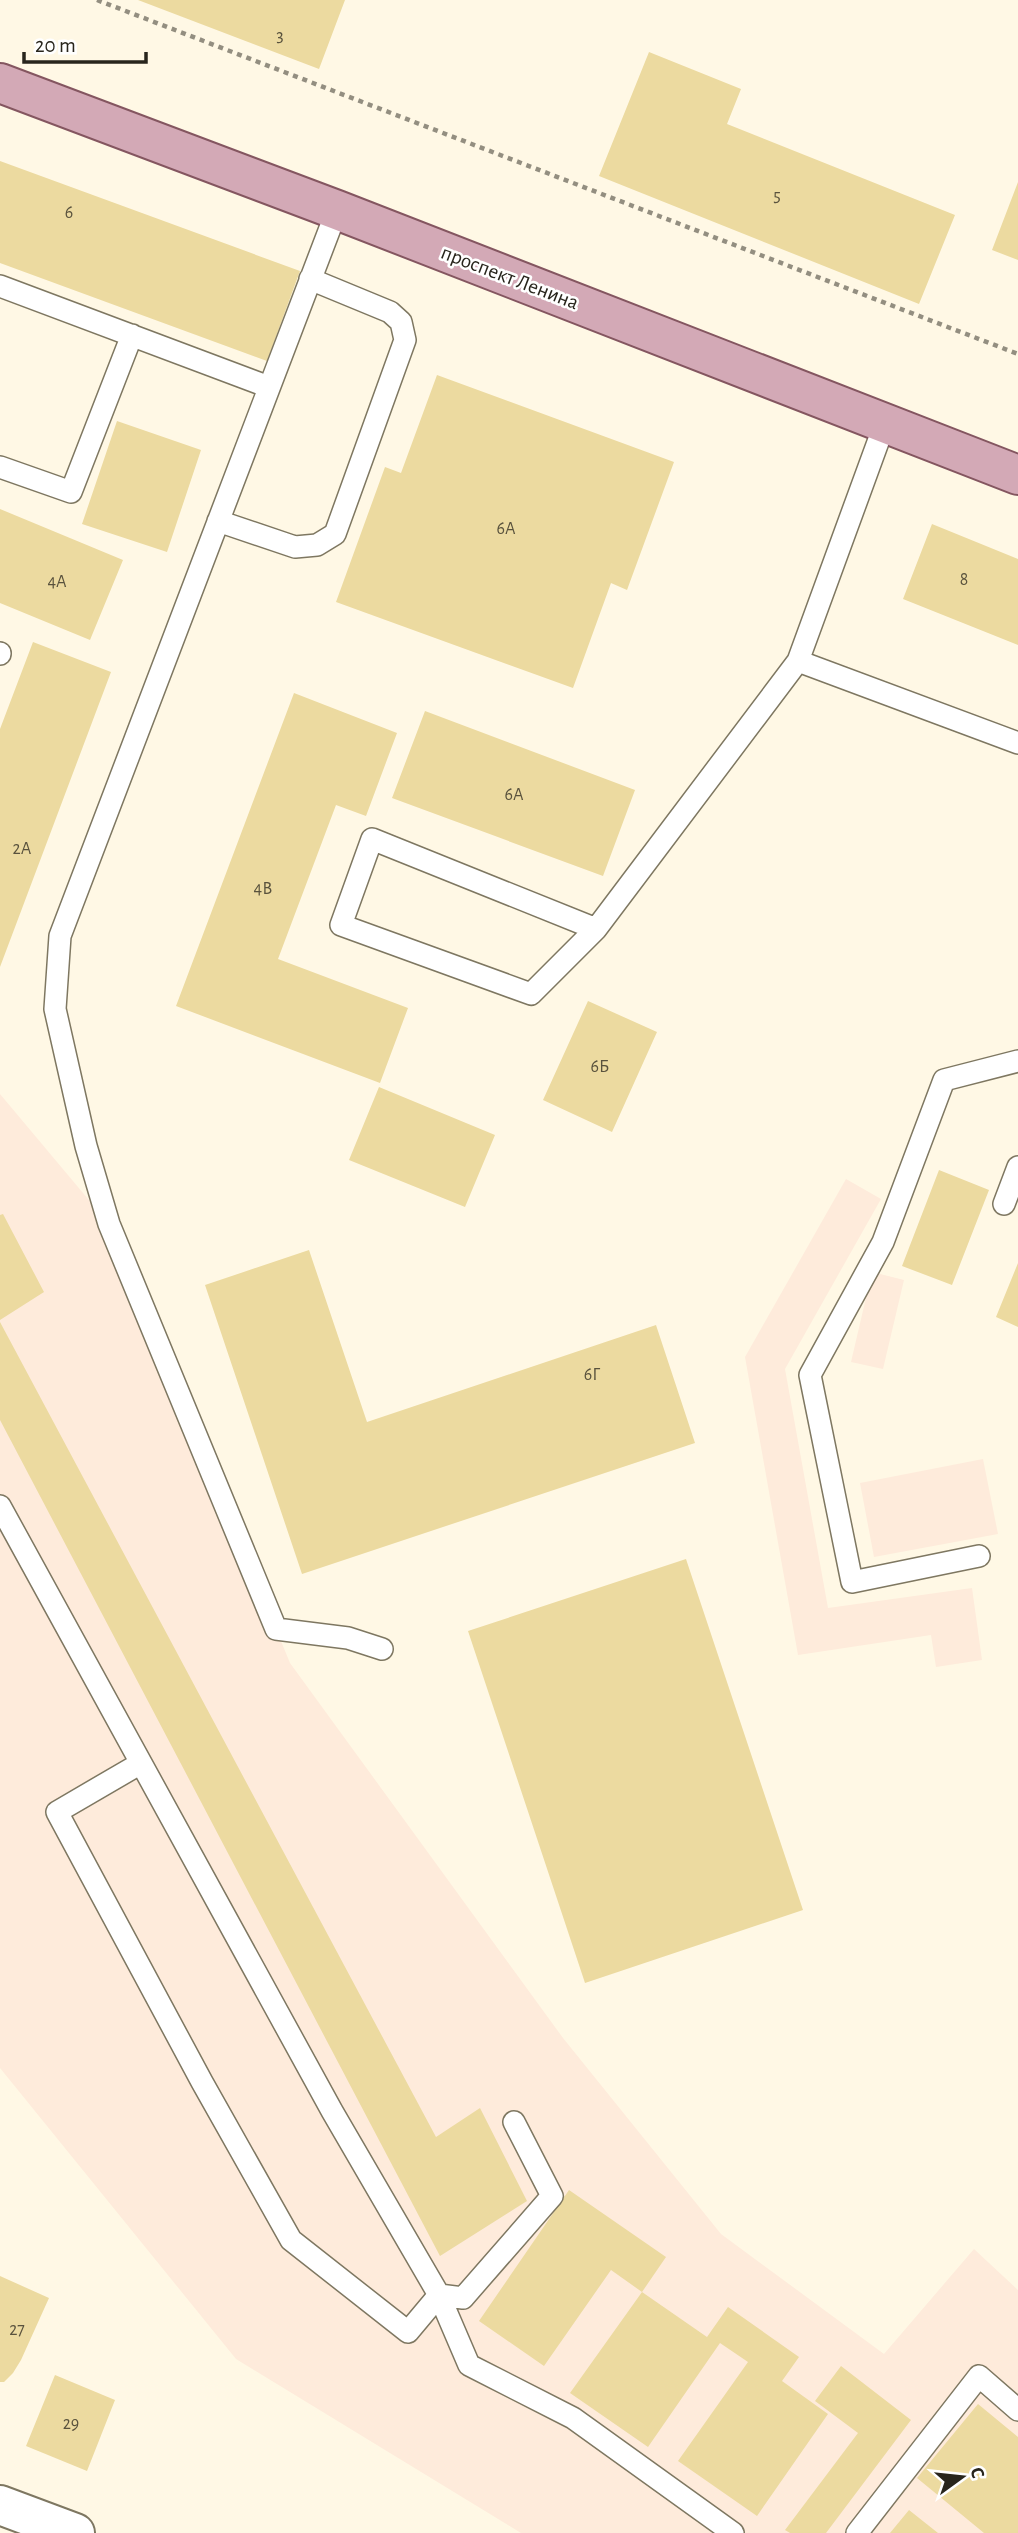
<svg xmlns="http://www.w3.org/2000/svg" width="1018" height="2533" viewBox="0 0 1018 2533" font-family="'Alegreya Sans',sans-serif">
  <rect width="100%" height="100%" fill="#fff8e5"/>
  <!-- industrial -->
  <path fill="#feebdb" d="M0 1094 109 1224 290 1663 563 2038 721 2234 884 2354 974 2249 1018 2290V2533H521L236 2359 0 2068Z
    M846 1179 881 1199 785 1369 828 1608 972 1588 982 1660 936 1667 931 1635 798 1655 745 1357Z
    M872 1272 904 1280 883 1369 851 1362Z
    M983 1459 998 1534 874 1557 860 1483Z"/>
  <!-- building -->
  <path fill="#ecdaa0" d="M138 0H345L319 69Z
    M649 52 741 89 727 124 955 215 919 304 599 176Z
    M0 161 300 271 267 361 0 263Z
    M1018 182V260L992 250Z
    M437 375 674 462 627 590 611 583 573 688 336 602 385 467 401 473Z
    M117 421 201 450 167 552 82 524Z
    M0 509 123 560 90 640 0 603Z
    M932 524 1018 559V645L903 599Z
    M33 642 111 672 0 967V729Z
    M294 693 397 733 366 816 336 805 278 959 408 1008 380 1083 176 1006Z
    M425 711 635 790 603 876 392 798Z
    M588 1001 657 1032 612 1132 543 1100Z
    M379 1087 495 1135 465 1207 349 1160Z
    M939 1170 989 1190 952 1285 902 1266Z
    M3 1214 44 1292 0 1320V1215Z
    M309 1250 367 1422 656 1325 695 1443 302 1574 205 1285Z
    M1018 1263V1327L996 1317Z
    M0 1322 436 2137 480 2108 527 2201 440 2256 0 1420Z
    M686 1559 803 1910 585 1983 468 1631Z
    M569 2190 666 2257 642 2292 611 2270 544 2366 479 2321Z
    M0 2276 49 2298 21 2360 13 2373 4 2382H0Z
    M642 2292 707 2337 728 2307 799 2357 782 2381 828 2414 757 2516 678 2461 748 2362 720 2343 648 2447 570 2393Z
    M841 2366 911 2420 826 2533H790L785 2530 858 2433 815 2401Z
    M55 2375 115 2400 87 2471 26 2446Z
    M978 2404 1018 2437V2533H984L917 2478Z
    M909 2510 938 2533H890Z"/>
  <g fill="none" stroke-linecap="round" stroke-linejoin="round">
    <defs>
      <path id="service" d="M337 210 60 936 55 1009 86 1146 109 1224 276 1629 348 1638 382 1649
        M0 286 269 387
        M0 467 71 492 132 335
        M218 521 295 547 317 545 335 534 405 340 401 322 390 312 310 279
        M0 653V654
        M798 661 1018 743
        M596 929 531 994 341 925 372 839 596 929 798 661 885 423
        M1004 1204 1018 1167
        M0 1506 332 2111 439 2295 463 2298 552 2196 514 2122
        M979 1556 852 1582 810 1375 883 1242 944 1080 1018 1061
        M141 1763 57 1812 202 2082 291 2240 408 2332 439 2295 469 2365 573 2418 733 2533
        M857 2533 979 2376 1018 2410"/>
      <path id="minor" d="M0 2505 75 2533"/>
      <path id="primary" d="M0 83 337 210 1018 475"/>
    </defs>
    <!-- service casing -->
    <use href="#service" stroke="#7e7761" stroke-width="24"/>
    <!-- minor casing -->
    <use href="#minor" stroke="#7e7761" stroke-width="42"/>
    <!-- primary casing -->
    <use href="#primary" stroke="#845660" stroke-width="42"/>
    <!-- path -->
    <path stroke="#938e80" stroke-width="4.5" stroke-dasharray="5 5" stroke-linecap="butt" d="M97 0 1018 354"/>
    <!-- service -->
    <use href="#service" stroke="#fff" stroke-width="21"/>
    <!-- minor -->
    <use href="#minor" stroke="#fff" stroke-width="38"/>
    <!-- primary -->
    <use href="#primary" stroke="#d3a9b6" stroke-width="38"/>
  </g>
  <g text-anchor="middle" stroke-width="5" stroke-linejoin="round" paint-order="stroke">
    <!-- number labels -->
    <g font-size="18" fill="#59523d">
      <text x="280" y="41">3</text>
      <text x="777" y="201">5</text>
      <text x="69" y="218">6</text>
      <text x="506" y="534">6А</text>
      <text x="964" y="585">8</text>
      <text x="57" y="587">4А</text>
      <text x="514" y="800">6А</text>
      <text x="22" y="854">2А</text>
      <text x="263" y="894">4В</text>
      <text x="600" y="1072">6Б</text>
      <text x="592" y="1380">6Г</text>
      <text x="17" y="2335">27</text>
      <text x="71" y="2429">29</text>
    </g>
    <!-- street labels -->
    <g font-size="21" fill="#28251c" stroke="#fff">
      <text transform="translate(510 277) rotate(21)" y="7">проспект Ленина</text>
    </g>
  </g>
  <!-- north arrow -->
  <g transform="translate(962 2477) rotate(75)" stroke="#ffffff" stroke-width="5" paint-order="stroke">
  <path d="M0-5L12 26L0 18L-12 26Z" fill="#28251c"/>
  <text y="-10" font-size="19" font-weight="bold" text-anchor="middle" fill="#28251c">С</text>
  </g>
  <!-- scale -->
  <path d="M24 52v10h122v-10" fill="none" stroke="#28251c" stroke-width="3.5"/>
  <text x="35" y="52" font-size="21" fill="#28251c" stroke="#ffffff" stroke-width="5" paint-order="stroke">20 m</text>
</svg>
